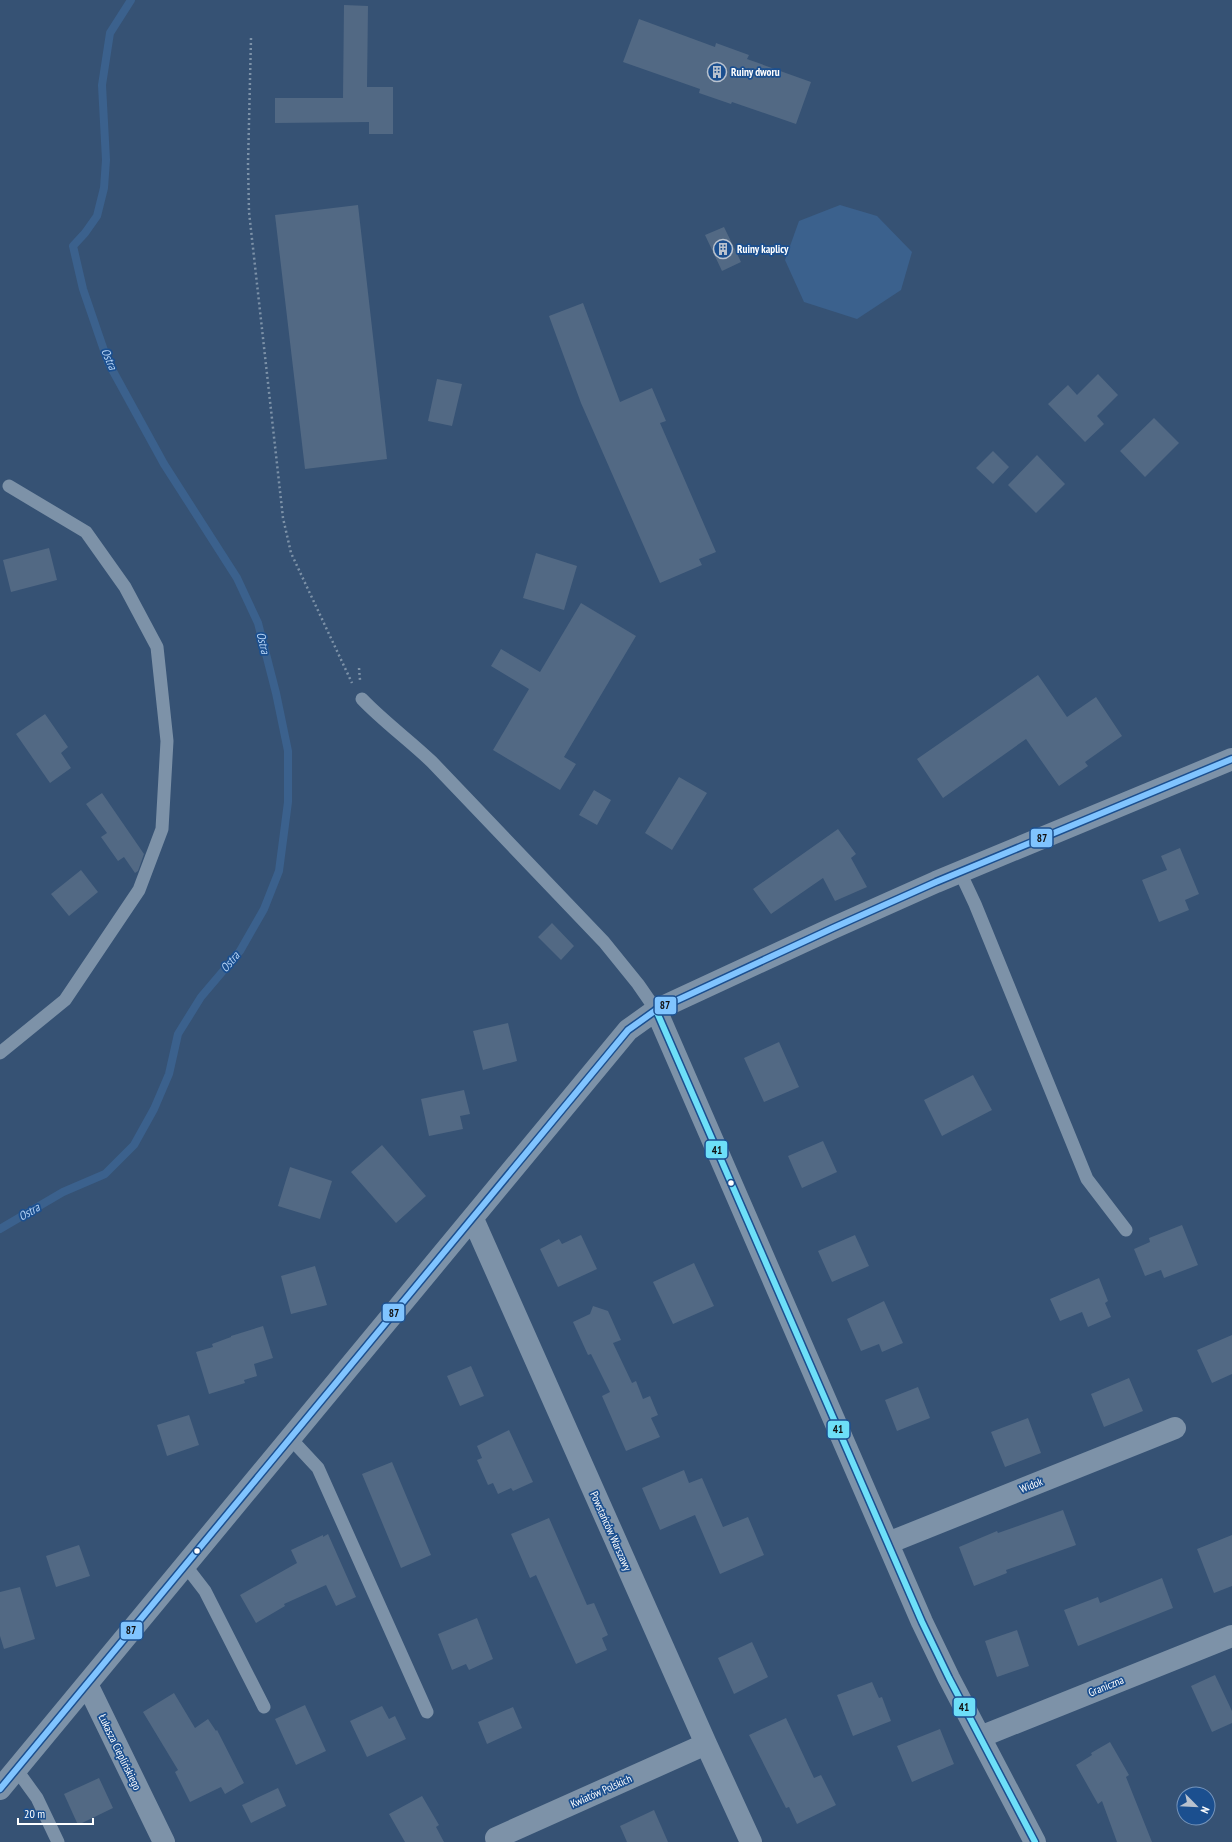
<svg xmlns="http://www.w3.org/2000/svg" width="1232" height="1842" viewBox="0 0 1232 1842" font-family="'PT Sans Narrow',sans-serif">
  <rect width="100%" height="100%" fill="#365274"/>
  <!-- water -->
  <path fill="#3b618d" d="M840 205 877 216 912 252 901 290 857 319 804 302 785 260 799 221Z"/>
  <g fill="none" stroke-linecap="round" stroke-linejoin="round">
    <!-- stream -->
    <path stroke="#3b618d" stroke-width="8" d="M0 1229 63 1192 105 1174 134 1145 154 1109 169 1074 178 1034 201 997 240 951 264 909 279 871 288 802V751L276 693 258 623 237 578 164 464 108 362 83 289 73 246 85 233 97 216 104 188 106 160 102 85 110 33 131 0"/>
  </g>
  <!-- building -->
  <path fill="#526984" d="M344 5 368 6 367 87H393V134H369V122L275 123V98H343Z
    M639 19 715 47 716 43 749 55 747 59 811 82 796 124 732 102 731 104 699 93 700 89 623 62Z
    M358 205 387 459 305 469 275 215Z
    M724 227 741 262 722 271 705 235Z
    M583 303 620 402 652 388 666 421 660 423 716 552 699 559 702 565 660 583 581 403 549 316Z
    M1098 374 1118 395 1097 416 1104 424 1085 442 1048 404 1068 385 1077 395Z
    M437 379 462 384 452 426 428 421Z
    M1154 418 1179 443 1145 477 1120 451Z
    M993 451 1009 467 993 484 976 468Z
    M1037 455 1065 484 1036 513 1008 485Z
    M49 548 57 580 11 592 3 560Z
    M536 553 577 566 564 610 523 598Z
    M581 603 636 636 564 757 576 764 560 790 493 750 529 689 491 666 501 649 540 672Z
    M1038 675 1067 717 1096 697 1122 736 1085 762 1088 766 1059 786 1026 739 943 798 917 759Z
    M45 714 68 747 61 753 71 768 50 783 16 734Z
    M679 777 707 793 672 850 645 833Z
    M594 790 611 800 597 825 579 815Z
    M102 793 144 854 138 871 135 873 124 857 118 861 101 837 107 833 86 804Z
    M838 829 856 854 851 858 867 887 835 901 823 878 771 914 753 889Z
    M1180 848 1199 894 1185 900 1189 910 1159 922 1142 880 1167 870 1161 856Z
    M81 870 98 892 69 916 51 894Z
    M552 923 574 946 561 960 538 937Z
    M508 1023 517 1061 483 1070 473 1031Z
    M779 1042 799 1087 764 1102 744 1058Z
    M973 1075 992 1110 942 1136 924 1100Z
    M464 1090 470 1114 460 1116 463 1129 429 1136 421 1099Z
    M823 1141 837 1172 802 1188 788 1156Z
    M382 1145 426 1196 396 1223 351 1172Z
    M290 1167 332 1181 320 1219 278 1206Z
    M1182 1225 1198 1265 1164 1278 1161 1270 1145 1276 1134 1249 1150 1242 1149 1238Z
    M581 1235 597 1269 558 1287 540 1249 559 1239 562 1244Z
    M855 1235 869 1266 832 1282 818 1251Z
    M694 1263 714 1306 673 1324 653 1282Z
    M315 1266 327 1305 291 1314 281 1276Z
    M1099 1278 1108 1301 1105 1303 1111 1317 1088 1327 1082 1312 1060 1321 1050 1299Z
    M884 1301 903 1343 882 1352 879 1344 861 1351 847 1319Z
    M593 1306 608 1311 621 1340 613 1343 632 1383 636 1381 643 1399 650 1396 658 1415 651 1418 660 1437 626 1451 602 1396 610 1392 591 1354 588 1355 573 1322 590 1314Z
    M263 1326 273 1358 254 1364 257 1376 244 1380 245 1383 209 1394 196 1352 213 1347 212 1344 231 1337V1336Z
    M1232 1335V1374L1212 1383 1197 1350Z
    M471 1366 484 1396 460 1406 447 1376Z
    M1129 1378 1143 1411 1104 1427 1091 1394Z
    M918 1387 930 1418 897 1431 885 1400Z
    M189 1415 199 1445 167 1456 157 1425Z
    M1028 1418 1041 1453 1005 1467 991 1432Z
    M509 1430 533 1482 513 1491 511 1488 498 1494 493 1483 488 1485 477 1460 482 1458 477 1446Z
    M392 1462 431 1555 401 1568 362 1474Z
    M684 1470 689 1483 702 1478 723 1527 748 1517 764 1555 720 1574 695 1515 660 1530 642 1488Z
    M1063 1510 1076 1545 1006 1570 1007 1573 974 1586 959 1547 997 1531 998 1533Z
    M549 1518 587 1605 594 1603 608 1635 602 1638 607 1650 576 1664 536 1575 530 1578 511 1534Z
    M328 1534 356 1597 336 1606 326 1585 284 1604 285 1606 256 1623 240 1595 297 1563 291 1550 323 1535V1537Z
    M1232 1535V1586L1214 1593 1197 1549Z
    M79 1545 90 1576 56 1587 46 1556Z
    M1162 1578 1173 1608 1078 1646 1064 1610 1098 1597 1100 1603Z
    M20 1587 35 1639 4 1649 0 1636V1592Z
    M477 1618 493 1659 469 1670 466 1664 452 1670 438 1634Z
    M1017 1630 1029 1666 997 1677 985 1641Z
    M752 1642 768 1677 734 1694 718 1658Z
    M1215 1675 1232 1711V1723L1212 1732 1191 1686Z
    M872 1682 879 1698 882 1697 891 1721 853 1736 837 1695Z
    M174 1693 195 1728 208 1719 216 1731 217 1730 244 1783 225 1794 221 1787 190 1802 175 1772 178 1770 143 1712Z
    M305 1705 326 1751 296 1765 275 1719Z
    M382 1706 389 1719 395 1716 406 1739 367 1757 350 1721Z
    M513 1707 522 1728 487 1744 478 1722Z
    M786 1718 814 1778 821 1775 836 1805 797 1824 789 1807 786 1808 749 1735Z
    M940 1729 954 1764 912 1782 897 1746Z
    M1110 1742 1129 1775 1126 1777 1152 1842H1117L1102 1801 1098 1804 1076 1765 1092 1755 1091 1753Z
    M99 1778 113 1808 78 1825 64 1794Z
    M278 1788 286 1806 251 1823 242 1805Z
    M422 1796 439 1825 436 1827 444 1842H405L389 1814Z
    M654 1810 668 1842H627L620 1826Z"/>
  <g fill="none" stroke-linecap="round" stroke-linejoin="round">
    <!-- path -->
    <path stroke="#7d92a8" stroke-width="2.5" stroke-dasharray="2 3" stroke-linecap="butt" d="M251 38 248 164 249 212 283 518 291 553 352 683
      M359 668 360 680"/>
    <!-- lane -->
    <path stroke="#7d92a8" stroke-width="13" d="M362 699C384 722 409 740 432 762L604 942 638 984 656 1010
      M960 872 975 904 1087 1179 1126 1230
      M0 1053 65 1000 139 890 162 829 167 741 157 647 125 587 86 532 9 486
      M291 1439 318 1468 427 1712
      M185 1565 205 1591 264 1707
      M16 1769 37 1798 58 1842"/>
    <!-- street -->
    <path stroke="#7d92a8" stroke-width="22" d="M656 1010 922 1622 949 1678 1035 1842
      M473 1219 706 1744 751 1842
      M888 1543 1175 1428
      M87 1684 164 1842
      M980 1737 1232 1636
      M0 1789 628 1030 656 1010 833 928 936 882 1232 759
      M496 1838 706 1744"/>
    <defs>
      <path id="bus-1" d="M656 1010 922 1622 949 1678 1035 1842"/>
      <path id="bus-2" d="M0 1789 628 1030 656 1010 833 928 936 882 1232 759"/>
    </defs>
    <!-- bus-1 casing -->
    <use href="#bus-1" stroke="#1b4f8f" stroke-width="9"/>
    <!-- bus-2 casing -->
    <use href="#bus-2" stroke="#1b4f8f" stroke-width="9"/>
    <!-- bus-1 -->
    <use href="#bus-1" stroke="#6ddff8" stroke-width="6"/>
    <!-- bus-2 -->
    <use href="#bus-2" stroke="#80c4ff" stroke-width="6"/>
  </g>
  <!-- icons -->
  <defs>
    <symbol id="building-ring" viewBox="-11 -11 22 22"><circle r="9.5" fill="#1b4f8f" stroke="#b9c2ce" stroke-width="1.5"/><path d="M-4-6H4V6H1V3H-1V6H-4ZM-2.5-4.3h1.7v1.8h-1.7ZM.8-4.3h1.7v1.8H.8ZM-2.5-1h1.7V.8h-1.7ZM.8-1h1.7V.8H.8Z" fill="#b9c2ce"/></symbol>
  </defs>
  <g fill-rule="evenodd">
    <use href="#building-ring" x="706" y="61" width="22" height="22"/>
    <use href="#building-ring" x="712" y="238" width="22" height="22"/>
  </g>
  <!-- markers -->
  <g fill="#fff" stroke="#1b4f8f" stroke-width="1.5">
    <circle cx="731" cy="1183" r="3.5"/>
    <circle cx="197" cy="1551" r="3.5"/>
  </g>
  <g text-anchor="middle" stroke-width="3.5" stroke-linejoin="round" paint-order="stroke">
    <!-- poi labels -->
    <g font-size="11" font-weight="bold" fill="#fff" stroke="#1b4f8f" text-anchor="start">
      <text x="731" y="76">Ruiny dworu</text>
      <text x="737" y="253">Ruiny kaplicy</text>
    </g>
    <!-- street labels -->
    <g font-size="11" fill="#fff" stroke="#1b4f8f">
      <text transform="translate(1031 1485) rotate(-22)" y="4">Widok</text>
      <text transform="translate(611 1531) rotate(66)" y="4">Powstańców Warszawy</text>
      <text transform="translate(1106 1686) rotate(-22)" y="4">Graniczna</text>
      <text transform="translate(120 1752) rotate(64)" y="4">Łukasza Cieplińskiego</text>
      <text transform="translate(601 1791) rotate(-24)" y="4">Kwiatów Polskich</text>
    </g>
    <!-- water labels -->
    <g font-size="12" font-style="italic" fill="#b5d3f5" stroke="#1b4f8f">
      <text transform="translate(109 359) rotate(67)" y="4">Ostra</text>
      <text transform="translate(263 643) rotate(77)" y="4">Ostra</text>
      <text transform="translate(230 962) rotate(-50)" y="4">Ostra</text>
      <text transform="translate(29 1212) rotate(-30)" y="4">Ostra</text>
    </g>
  </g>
  <g stroke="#1b4f8f" stroke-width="1.5">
    <rect x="1030" y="828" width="23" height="20" rx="4" fill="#80c4ff"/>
    <rect x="654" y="996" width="23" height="19" rx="4" fill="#80c4ff"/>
    <rect x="705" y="1140" width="23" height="19" rx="4" fill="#6ddff8"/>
    <rect x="382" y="1303" width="23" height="19" rx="4" fill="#80c4ff"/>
    <rect x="827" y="1420" width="23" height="19" rx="4" fill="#6ddff8"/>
    <rect x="120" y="1621" width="23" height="19" rx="4" fill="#80c4ff"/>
    <rect x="953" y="1697" width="23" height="20" rx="4" fill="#6ddff8"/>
  </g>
  <g font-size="11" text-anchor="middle" font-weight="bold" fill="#111">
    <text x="1042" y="842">87</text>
    <text x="665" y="1009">87</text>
    <text x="717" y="1154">41</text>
    <text x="394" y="1317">87</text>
    <text x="838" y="1433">41</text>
    <text x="131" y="1634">87</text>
    <text x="964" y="1711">41</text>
  </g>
  <!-- north arrow -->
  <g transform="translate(1196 1806) rotate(114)"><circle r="19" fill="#1b4f8f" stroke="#7695bc"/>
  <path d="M0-3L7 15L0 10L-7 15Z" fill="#b9c2ce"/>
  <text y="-6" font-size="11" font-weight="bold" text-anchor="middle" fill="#ffffff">N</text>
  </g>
  <!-- scale -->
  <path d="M18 1818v6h75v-6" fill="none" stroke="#ffffff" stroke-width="2"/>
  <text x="24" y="1818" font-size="12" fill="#ffffff" stroke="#1b4f8f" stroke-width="3" paint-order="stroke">20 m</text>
</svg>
